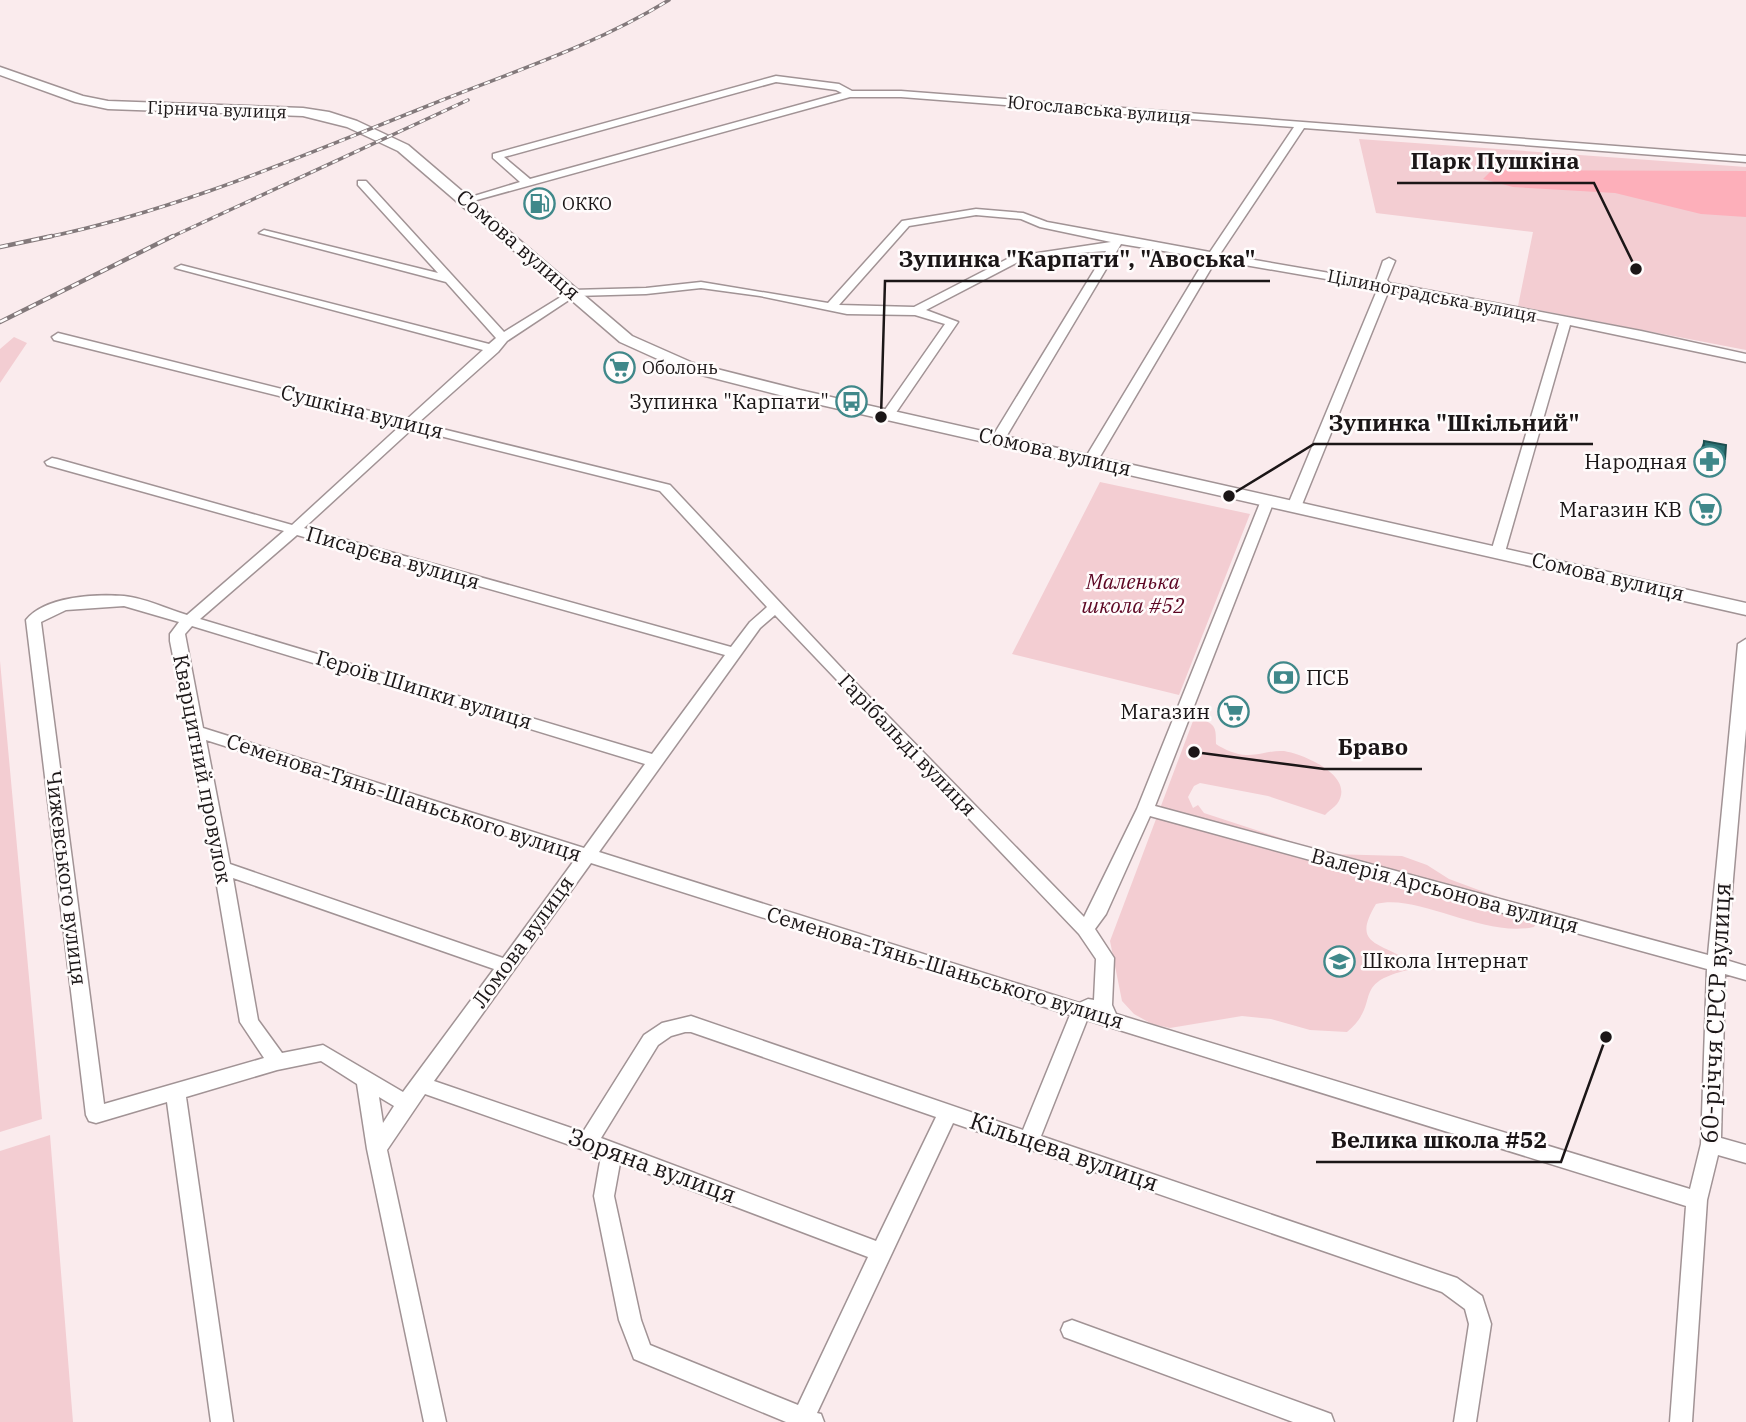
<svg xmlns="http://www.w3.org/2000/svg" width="1746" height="1422" viewBox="0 0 1746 1422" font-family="'IBM Plex Serif',serif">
  <rect width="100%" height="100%" fill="#faebed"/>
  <!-- green -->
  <path fill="#f3cdd2" d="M1359 139 1746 167V350L1518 306 1533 232 1376 213Z
    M14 337 27 343 0 383V349Z
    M1100 482 1250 514 1179 695 1012 654Z
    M0 661 42 1119 0 1132Z
    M1200 719C1216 724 1216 728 1216 744 1223 749 1237 755 1246 755 1259 756 1270 750 1284 751 1303 754 1357 776 1337 804 1334 808 1328 811 1325 815L1268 796 1200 783 1194 786 1188 797 1193 808 1198 805 1204 813 1330 854 1402 856 1427 865 1449 879 1530 909 1537 921 1534 927C1482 938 1419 893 1376 904 1350 947 1382 941 1411 963L1408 970C1349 984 1383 1002 1347 1032L1310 1030 1271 1019 1242 1016 1170 1028 1152 1024 1134 1014 1122 1001 1110 941 1193 721Z
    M50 1135 73 1422H0V1151Z"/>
  <!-- water -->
  <path fill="#fdafba" d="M1492 170 1746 171V217L1701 214 1615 193 1513 187 1483 179Z"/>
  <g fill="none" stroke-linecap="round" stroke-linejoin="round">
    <defs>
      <path id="minor" d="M776 76 839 84 852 91H901L1746 156V162L1304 128 1220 254 1376 281 1383 261 1389 258 1395 261 1387 280 1389 283 1641 331 1746 354V362L1570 325 1505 552 1498 556 1491 552 1559 323 1389 290 1301 507 1294 511 1287 507 1378 288 1216 260 1098 460 1091 464 1084 460 1206 258 1121 244 1003 442 998 443 991 439 1106 251 1053 255 1018 262 926 310 958 322 893 417H883L882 414 945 324 915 315 847 314 760 296 701 288 646 294 575 296 507 341 498 352 418 423 670 485 850 677 1084 917 1137 809 1262 498H1272L1274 501 1155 806 1708 955 1738 644 1746 639V729L1726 960 1746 966V980L1725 974 1721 1138 1746 1145V1163L1718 1155 1707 1200 1692 1422H1670L1686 1206 1087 1020 1041 1136 1457 1278 1482 1296 1491 1324 1476 1422H1454L1469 1324 1465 1309 1442 1292 953 1123 817 1413 821 1414 824 1422H786L634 1359 619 1320 594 1196 601 1156 425 1094 387 1150 446 1422H424L367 1149 357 1084 321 1061 277 1070 186 1097 233 1422H211L167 1102 96 1123 89 1121 86 1115 26 620C45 596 95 594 124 596 145 598 167 609 187 615L284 531 47 465 45 462 52 458 57 459 292 525 400 426 54 340 52 337 58 333 406 420 483 350 175 268 181 265 489 344 496 338 446 282 259 233 264 230 438 273 358 185V181H366L504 332 572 290 646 288 701 282 828 303 902 221 976 209 1023 213 1047 222 1210 252 1294 127 901 97H850L466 203 461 200 520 182 493 158V154ZM776 82 836 90 842 93 530 179 504 157ZM976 215 1021 219 1040 227 1111 242 1011 257 914 307 839 305 909 226ZM412 429 660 491 767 607 750 622 731 647 304 528ZM297 535 725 655 652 754 200 619ZM124 606 179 622 170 634V641L206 821 240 1022 264 1058 104 1104 41 622 66 610ZM775 615 1079 934 1096 959 1094 1000 1088 999 1079 1003 599 852 760 628ZM192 626 645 764 584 848 203 728 185 634ZM206 740 576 858 503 958 230 864ZM1150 816 1707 969 1701 1144 1690 1189 1116 1014 1112 1005 1114 958 1095 929 1106 914ZM591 863 1070 1015 1023 1130 691 1016 662 1023 644 1035 583 1132 434 1081ZM233 878 494 969 403 1092 323 1045 282 1053 258 1020ZM685 1032H691L936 1117 876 1241 601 1138 658 1045 671 1036ZM379 1097 394 1106 383 1123ZM620 1163 868 1257 798 1405 650 1345 641 1320 614 1196Z
        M1072 1320 1323 1411 1331 1414 1334 1422H1293L1064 1337 1061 1330 1064 1323Z"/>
      <path id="major" d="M0 67 83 96 108 101 303 108 329 112 357 121 408 145 632 336 693 363 800 390 1746 603V615L799 400 682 370 620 342 398 151 347 127 303 116 108 109 75 102 0 75Z"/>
    </defs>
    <!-- minor casing -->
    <use href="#minor" stroke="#a19395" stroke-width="3"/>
    <!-- major casing -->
    <use href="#major" stroke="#a19395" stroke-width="3"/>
    <!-- minor -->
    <use href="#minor" fill="#fff" fill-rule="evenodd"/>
    <!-- major -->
    <use href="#major" fill="#fff" fill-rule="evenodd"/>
    <defs>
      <path id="rail-far1" d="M43 238C177 211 304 155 430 105 512 72 594 46 669 0
        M169 238 468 100"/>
      <path id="rail" d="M0 247 52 236
        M0 322 173 236"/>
    </defs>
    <!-- rail-far1 casing -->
    <use href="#rail-far1" stroke="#83797b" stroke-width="3.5"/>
    <!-- rail casing -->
    <use href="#rail" stroke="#83797b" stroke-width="4.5"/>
    <!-- rail-far1 -->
    <use href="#rail-far1" stroke="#fffcfc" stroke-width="2" stroke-dasharray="6" stroke-linecap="butt"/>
    <!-- rail -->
    <use href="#rail" stroke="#fffcfc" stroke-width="2.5" stroke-dasharray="8" stroke-linecap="butt"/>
  </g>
  <!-- wall -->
  <path fill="#246163" d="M1704 441 1725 459 1720 471 1698 466 1699 452Z"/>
  <!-- building -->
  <path fill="#2a7173" stroke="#1d4f50" stroke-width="2" d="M1704 441 1726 445 1725 459 1703 455Z"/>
  <!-- icons -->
  <defs>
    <symbol id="fuel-ring" viewBox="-11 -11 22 22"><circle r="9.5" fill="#fffcfc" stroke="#40888a" stroke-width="1.5"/><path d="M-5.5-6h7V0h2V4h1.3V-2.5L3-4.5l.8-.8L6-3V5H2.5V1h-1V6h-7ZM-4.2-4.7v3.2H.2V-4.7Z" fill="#40888a"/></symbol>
    <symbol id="supermarket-ring" viewBox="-11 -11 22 22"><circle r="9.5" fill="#fffcfc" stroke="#40888a" stroke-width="1.5"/><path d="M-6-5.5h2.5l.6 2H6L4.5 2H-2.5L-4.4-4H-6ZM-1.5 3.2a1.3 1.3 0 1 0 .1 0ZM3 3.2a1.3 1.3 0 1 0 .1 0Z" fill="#40888a"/></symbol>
    <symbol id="bus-ring" viewBox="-11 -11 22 22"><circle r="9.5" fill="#fffcfc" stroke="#40888a" stroke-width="1.5"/><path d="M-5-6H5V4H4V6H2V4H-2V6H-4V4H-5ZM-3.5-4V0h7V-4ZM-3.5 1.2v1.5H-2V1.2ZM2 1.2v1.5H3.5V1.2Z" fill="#40888a"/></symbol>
    <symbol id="pharmacy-ring" viewBox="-11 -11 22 22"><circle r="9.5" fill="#fffcfc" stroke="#40888a" stroke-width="1.5"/><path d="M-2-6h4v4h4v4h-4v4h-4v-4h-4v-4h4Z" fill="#40888a"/></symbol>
    <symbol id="bank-ring" viewBox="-11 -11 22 22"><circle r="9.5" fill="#fffcfc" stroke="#40888a" stroke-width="1.5"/><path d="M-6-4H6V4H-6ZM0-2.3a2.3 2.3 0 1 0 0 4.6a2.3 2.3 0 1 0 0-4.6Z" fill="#40888a"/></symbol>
    <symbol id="school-ring" viewBox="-11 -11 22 22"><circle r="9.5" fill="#fffcfc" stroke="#40888a" stroke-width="1.5"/><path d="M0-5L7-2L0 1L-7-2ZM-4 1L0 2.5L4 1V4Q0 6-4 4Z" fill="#40888a"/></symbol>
  </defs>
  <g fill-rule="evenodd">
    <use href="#fuel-ring" x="522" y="186" width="35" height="35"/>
    <use href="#supermarket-ring" x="602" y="350" width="35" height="35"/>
    <use href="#bus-ring" x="834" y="384" width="35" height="35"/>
    <use href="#pharmacy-ring" x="1692" y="444" width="35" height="35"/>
    <use href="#supermarket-ring" x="1688" y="492" width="35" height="35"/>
    <use href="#bank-ring" x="1266" y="660" width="35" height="35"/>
    <use href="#supermarket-ring" x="1216" y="694" width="35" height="35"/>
    <use href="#school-ring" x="1322" y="944" width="35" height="35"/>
  </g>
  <g text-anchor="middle" stroke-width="5" stroke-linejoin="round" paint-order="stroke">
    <!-- far-street labels -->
    <g font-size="18" fill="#1b1617" stroke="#fffcfc">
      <text transform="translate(217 110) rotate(2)" y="6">Гірнича вулиця</text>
      <text transform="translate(1099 110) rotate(5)" y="6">Югославська вулиця</text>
      <text transform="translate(1432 296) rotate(11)" y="6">Цілиноградська вулиця</text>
    </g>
    <!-- far-poi labels -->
    <g font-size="18" fill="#1b1617" stroke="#fffcfc" text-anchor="start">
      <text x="562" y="210">ОККО</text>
      <text x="642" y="374">Оболонь</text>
    </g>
    <!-- street labels -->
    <g font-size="21" fill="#1b1617" stroke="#fffcfc">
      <text transform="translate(518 245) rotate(41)" y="7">Сомова вулиця</text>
      <text transform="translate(362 412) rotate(14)" y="7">Сушкіна вулиця</text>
      <text transform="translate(1055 452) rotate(13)" y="7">Сомова вулиця</text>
      <text transform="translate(393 558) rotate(16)" y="7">Писарєва вулиця</text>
      <text transform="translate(1608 577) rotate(13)" y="7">Сомова вулиця</text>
      <text transform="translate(424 690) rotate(17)" y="7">Героїв Шипки вулиця</text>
      <text transform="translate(907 745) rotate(46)" y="7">Гарібальді вулиця</text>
      <text transform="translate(202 769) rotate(79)" y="7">Кварцитний провулок</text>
      <text transform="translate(404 798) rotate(18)" y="7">Семенова-Тянь-Шаньського вулиця</text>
      <text transform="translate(66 878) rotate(83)" y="7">Чижевського вулиця</text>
      <text transform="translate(1445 891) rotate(15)" y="7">Валерія Арсьонова вулиця</text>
      <text transform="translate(523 942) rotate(-54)" y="7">Ломова вулиця</text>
      <text transform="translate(945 968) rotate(17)" y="7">Семенова-Тянь-Шаньського вулиця</text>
    </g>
    <!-- poi labels -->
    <g font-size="21" fill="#1b1617" stroke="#fffcfc" text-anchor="end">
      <text x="829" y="409">Зупинка "Карпати"</text>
      <text x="1687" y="469">Народная</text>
      <text x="1682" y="517">Магазин КВ</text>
      <text x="1306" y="685" text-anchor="start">ПСБ</text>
      <text x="1210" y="719">Магазин</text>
      <text x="1362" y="968" text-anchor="start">Школа Інтернат</text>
    </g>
    <!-- park labels -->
    <g font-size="21" font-style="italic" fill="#5c0623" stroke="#fffcfc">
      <text x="1133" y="589">Маленька<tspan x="1133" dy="24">школа #52</tspan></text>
    </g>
    <!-- near-street labels -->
    <g font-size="24" fill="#1b1617" stroke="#fffcfc">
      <text transform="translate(1716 1013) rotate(-87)" y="8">60-річчя СРСР вулиця</text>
      <text transform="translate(1064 1152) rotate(19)" y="8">Кільцева вулиця</text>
      <text transform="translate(652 1166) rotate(20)" y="8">Зоряна вулиця</text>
    </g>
  </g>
  <!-- callouts -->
  <path fill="none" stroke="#1b1617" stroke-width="2.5" d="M1636 269L1594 183H1397M881 417L885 281H1270M1229 496L1314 444H1593M1194 752L1324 769H1422M1606 1037L1561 1162H1316"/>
  <g fill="#1b1617" stroke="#fffcfc" stroke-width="2.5">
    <circle cx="1636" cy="269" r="7"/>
    <circle cx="881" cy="417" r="7"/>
    <circle cx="1229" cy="496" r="7"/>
    <circle cx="1194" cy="752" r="7"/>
    <circle cx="1606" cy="1037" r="7"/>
  </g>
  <g font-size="23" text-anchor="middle" font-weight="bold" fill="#1b1617" stroke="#fffcfc" stroke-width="5" stroke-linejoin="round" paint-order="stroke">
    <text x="1495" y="169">Парк Пушкіна</text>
    <text x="1077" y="267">Зупинка "Карпати", "Авоська"</text>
    <text x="1454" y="431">Зупинка "Шкільний"</text>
    <text x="1373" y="755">Браво</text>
    <text x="1439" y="1148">Велика школа #52</text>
  </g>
</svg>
